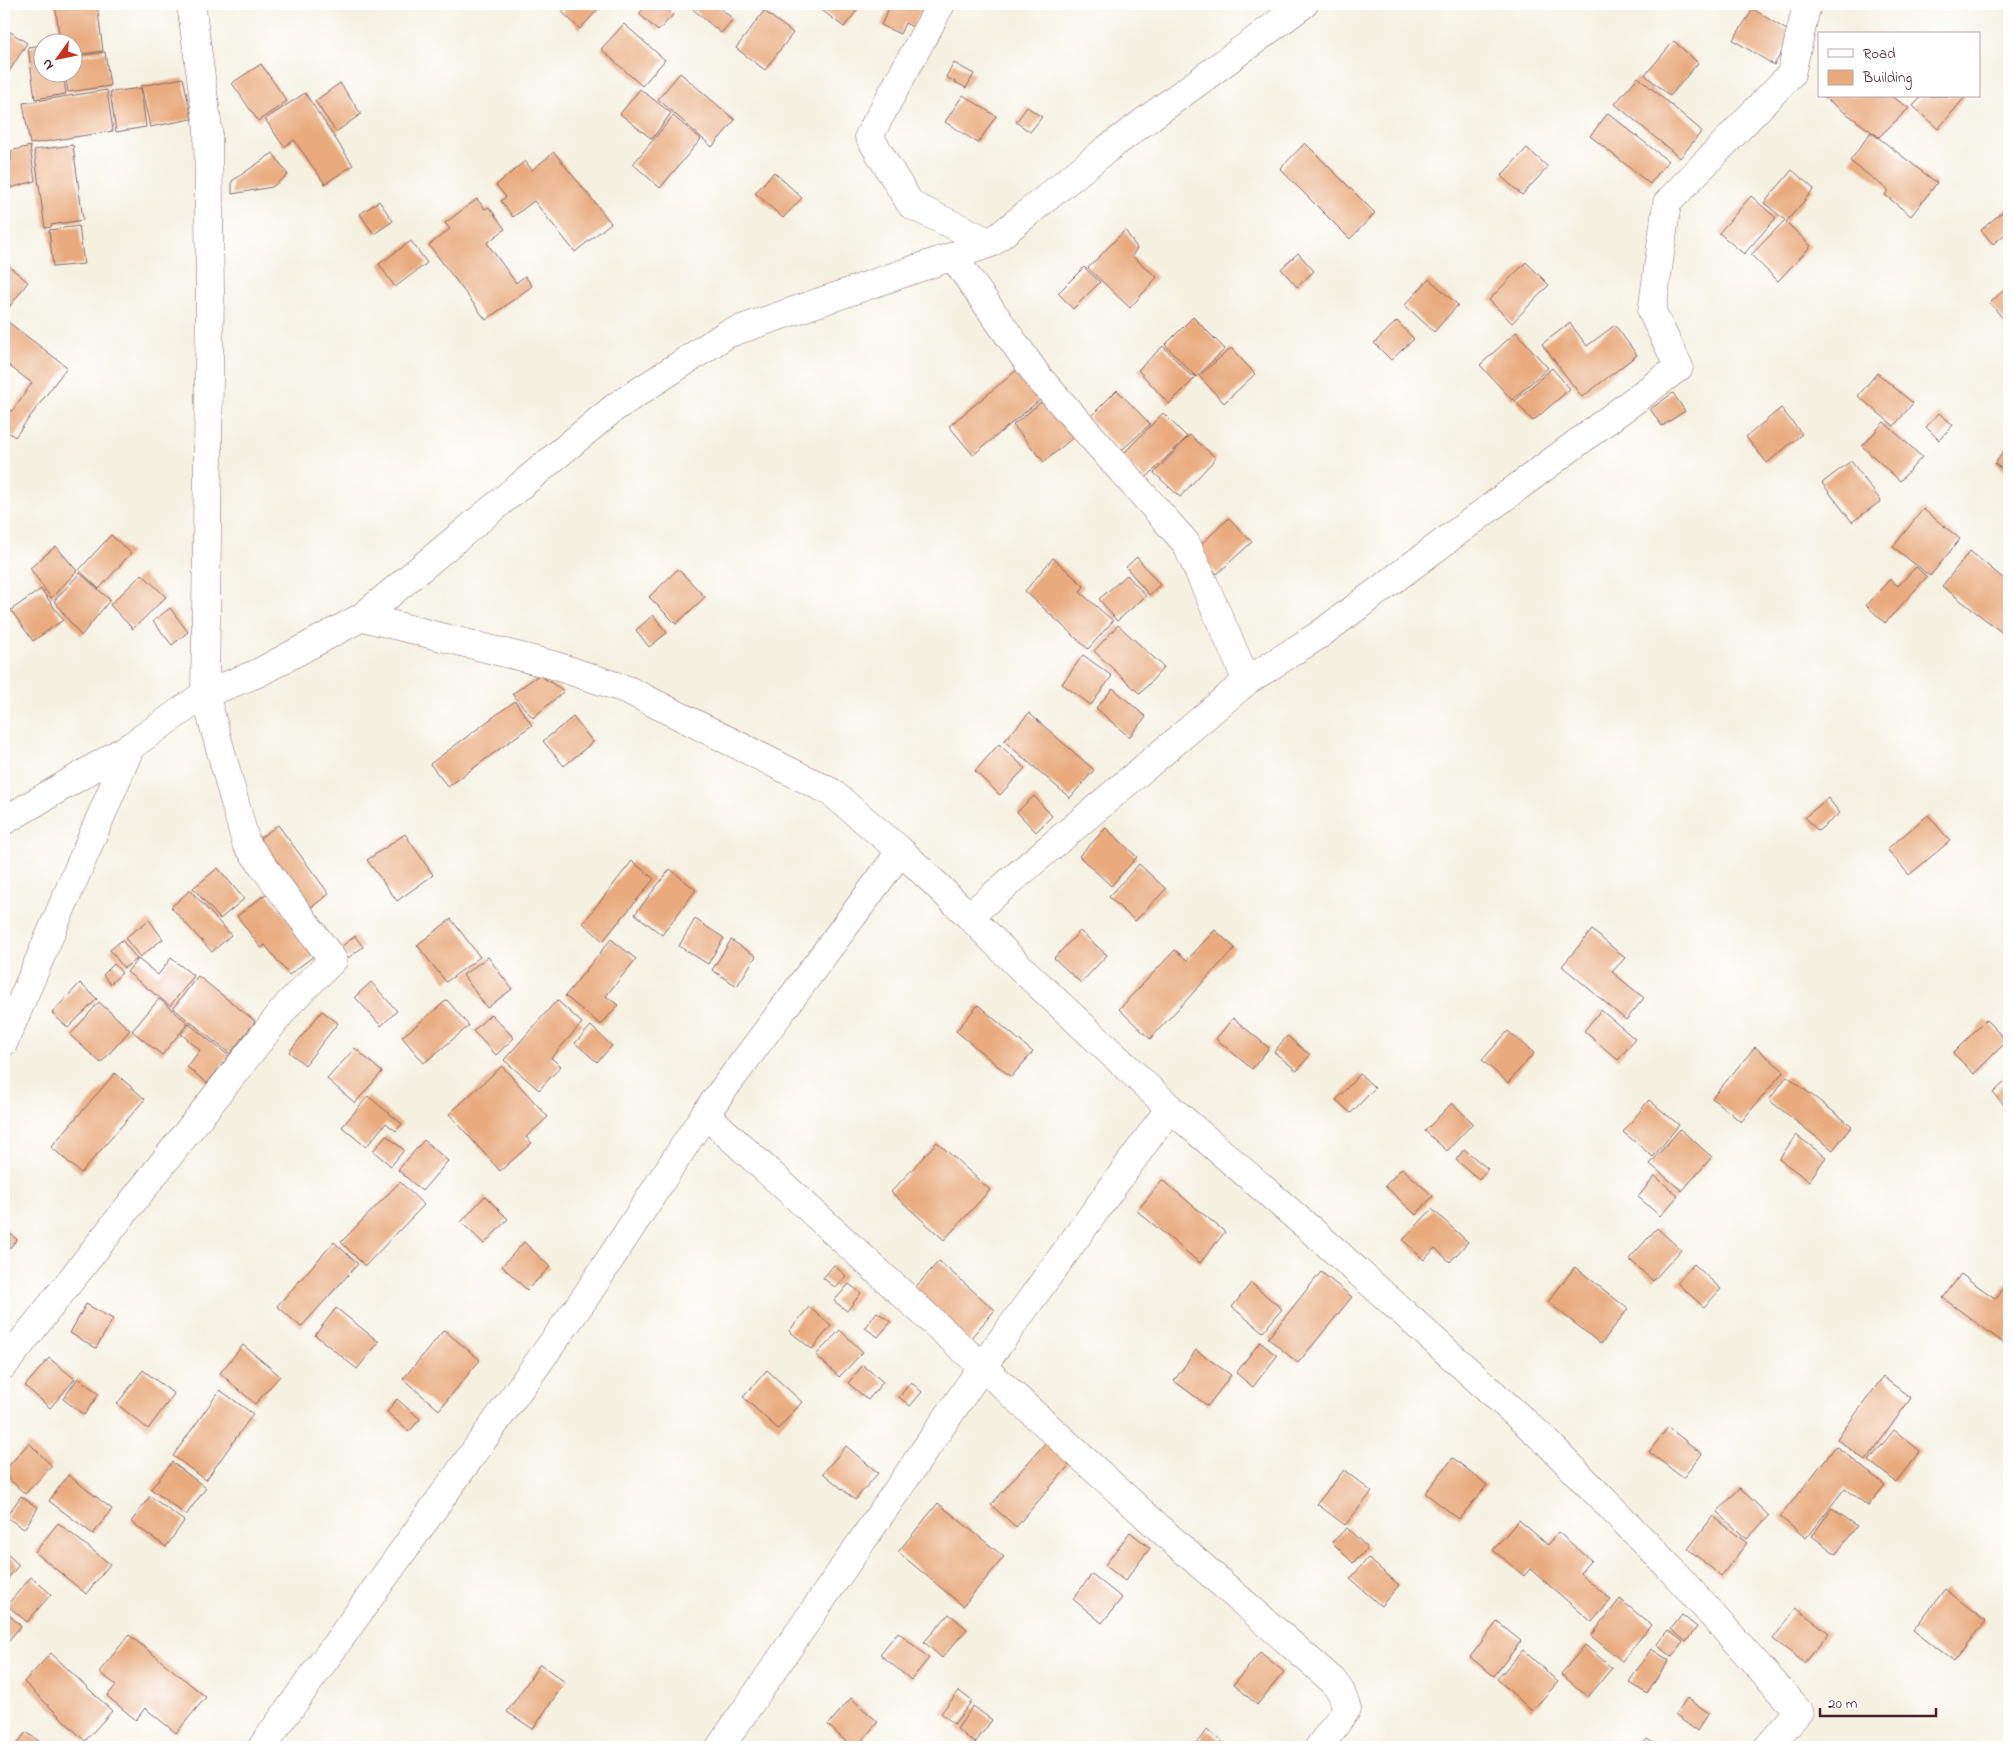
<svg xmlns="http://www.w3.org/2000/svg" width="2013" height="1751" viewBox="0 0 2013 1751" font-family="'Indie Flower',sans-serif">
  <rect width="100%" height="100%" fill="#fff"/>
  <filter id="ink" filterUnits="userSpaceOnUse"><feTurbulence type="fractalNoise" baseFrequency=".02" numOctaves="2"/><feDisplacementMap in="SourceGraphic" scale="10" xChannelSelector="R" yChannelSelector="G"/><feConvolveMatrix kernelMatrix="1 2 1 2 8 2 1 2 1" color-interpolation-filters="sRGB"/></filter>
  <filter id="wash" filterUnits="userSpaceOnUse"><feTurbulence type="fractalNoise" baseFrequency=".0096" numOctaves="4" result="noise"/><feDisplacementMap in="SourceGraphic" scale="20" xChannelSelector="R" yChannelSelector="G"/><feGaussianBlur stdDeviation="1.12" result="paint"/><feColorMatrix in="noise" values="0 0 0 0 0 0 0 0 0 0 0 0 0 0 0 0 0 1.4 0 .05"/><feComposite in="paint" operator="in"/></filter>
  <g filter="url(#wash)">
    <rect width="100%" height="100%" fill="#f5f1e1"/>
    <g id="blocks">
      <!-- building -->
      <path fill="#e9ab7e" d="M55 4H97L103 51 72 55V42H60Z
        M569 4H603L580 29 562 12Z
        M647 4H661L673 15 658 31 639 14Z
        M690 4H715L733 19 721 33 688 5Z
        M814 4H862L844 27Z
        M891 4H914L913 7 921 11 913 27 905 23 900 34 881 25Z
        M1753 9 1793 34 1774 65 1733 40Z
        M764 11 793 33 765 70 736 48Z
        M624 24 665 60 642 86 601 49Z
        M4 28 27 43 5 78H4Z
        M1674 41 1698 63 1670 96 1645 75Z
        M42 45V72H63L66 94 35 99 28 47Z
        M105 52 110 86 68 92 65 72H72V57Z
        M954 63 974 74 966 88 946 77Z
        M261 64 287 101 258 121 232 83Z
        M680 73 735 120 712 147 658 99Z
        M1638 77 1702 131 1680 158 1615 104Z
        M183 78 192 119 150 127 141 86Z
        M340 83 361 114 336 132 315 101Z
        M141 88 146 127 116 132 110 92Z
        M640 89 671 113 652 139 620 114Z
        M107 90 113 131 30 144 23 103Z
        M305 93 353 165 325 184 294 140 284 147 265 119Z
        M963 95 996 116 978 143 945 122Z
        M1822 96H1891L1909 108 1879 137Z
        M1922 96H1966L1938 129 1913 106Z
        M1027 107 1042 117 1030 132 1016 122Z
        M1608 113 1668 161 1650 184 1590 136Z
        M673 116 701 139 660 188 633 164Z
        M1871 132 1937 183 1911 216 1885 195 1888 190 1850 161Z
        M1305 143 1375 213 1350 239 1280 169Z
        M73 145 83 220 51 225V227L45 228 34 150Z
        M30 146 35 181 4 190V164L11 161V151Z
        M1527 148 1548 167 1522 195 1501 176Z
        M554 152 611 223 575 252 534 201 513 217 501 201 506 197 496 185 525 161 532 170Z
        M273 153 288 175 272 187 232 194V181Z
        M1792 170 1814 189 1786 222 1811 246 1778 281 1751 255 1785 220 1764 203Z
        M774 172 802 198 783 218 755 193Z
        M1751 196 1776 218 1744 254 1719 233Z
        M477 199 485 209 489 207 505 229 487 243 516 283 525 276 532 286 486 320 429 245 450 229 445 223Z
        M379 201 393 221 374 234 360 214Z
        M2009 206V231L1993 244 1981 230Z
        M79 226 84 264 53 267 49 230Z
        M1125 230 1137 248 1132 256 1157 277 1130 308 1088 268Z
        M411 241 427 263 395 287 379 264Z
        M1298 253 1314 271 1297 287 1281 269Z
        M4 262 28 282 7 310 4 307Z
        M1526 262 1549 285 1512 323 1489 300Z
        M1084 267 1100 282 1073 309 1058 293Z
        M1429 279 1458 305 1434 332 1405 305Z
        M2009 285V326L1990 303Z
        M1193 317 1225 349 1196 377 1165 345Z
        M4 319 67 367 15 437 4 429V405L12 411 32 383 4 362Z
        M1397 321 1414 339 1391 360 1374 343Z
        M1570 323 1587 346 1615 325 1637 355 1582 397 1542 344Z
        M1516 332 1548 368 1512 400 1480 365Z
        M1163 346 1194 379 1169 404 1138 370Z
        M1231 348 1255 374 1224 403 1199 376Z
        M1552 368 1570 389 1533 421 1515 401Z
        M1017 370 1041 399 973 455 949 426Z
        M1877 373 1913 403 1894 426 1858 396Z
        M1117 390 1150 424 1121 451 1089 418Z
        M1673 393 1685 411 1662 426 1650 409Z
        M1045 399 1075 436 1044 462 1013 425Z
        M1781 408 1802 434 1767 463 1746 437Z
        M1163 413 1187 437 1145 479 1121 456Z
        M1939 413 1953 425 1939 440 1926 427Z
        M1884 422 1922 457 1900 481 1862 446Z
        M1190 435 1216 458 1180 497 1154 473Z
        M2009 443V474L1995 464Z
        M1851 461 1881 501 1852 522 1822 483Z
        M1923 509 1960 539 1930 576 1893 547Z
        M1229 518 1252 542 1217 574 1195 550Z
        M111 535 131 553 99 589 79 570Z
        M56 546 77 571 51 598 30 568Z
        M1970 551 2009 583V638L1942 586Z
        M1137 557 1160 585 1149 595 1126 567Z
        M1053 558 1084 586 1080 592 1113 621 1088 649 1025 591Z
        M1916 567 1927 577 1885 623 1866 605 1890 579 1898 586Z
        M678 569 705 597 676 624 649 597Z
        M80 573 110 600 81 636 54 601Z
        M142 574 166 597 133 629 110 605Z
        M1127 575 1146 596 1117 621 1099 599Z
        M41 589 63 620 33 641 11 610Z
        M170 608 188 632 172 645 153 621Z
        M653 615 667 633 649 647 636 630Z
        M1118 625 1164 667 1140 694 1094 651Z
        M1083 655 1112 676 1091 705 1062 684Z
        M539 675 564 691 533 718 512 694Z
        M1113 688 1146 717 1129 737 1096 708Z
        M515 701 532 725 448 787 430 764Z
        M1029 713 1094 770 1070 798 1004 741Z
        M573 717 593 742 564 766 543 741Z
        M999 744 1025 768 1000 795 975 771Z
        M1034 796 1052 816 1036 832 1017 812Z
        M1828 798 1840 813 1818 831 1805 817Z
        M1928 815 1950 841 1909 875 1887 849Z
        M278 825 329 894 305 912 253 843Z
        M1106 828 1137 857 1111 886 1079 856Z
        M405 834 433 875 397 901 367 860Z
        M632 861 654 879 603 941 583 923Z
        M1139 864 1166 889 1135 921 1109 897Z
        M218 868 244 899 220 919 193 888Z
        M670 869 696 890 662 935 635 914Z
        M190 890 231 935 212 952 171 907Z
        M267 893 315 955 289 975 265 945 261 948 237 916Z
        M451 919 480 957 446 982 417 945Z
        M695 919 724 938 708 964 679 946Z
        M149 920 163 939 140 957 125 938Z
        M1215 930 1235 948 1150 1039 1119 1009 1175 950 1187 960Z
        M1592 930 1625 958 1612 972 1644 998 1626 1020 1562 966Z
        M1080 931 1107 955 1081 983 1054 958Z
        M355 936 363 947 348 958 341 947Z
        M611 939 636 959 606 996 618 1005 601 1025 565 996Z
        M122 940 137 959 124 968 110 950Z
        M731 940 756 956 737 986 712 970Z
        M488 957 512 989 487 1008 463 975Z
        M171 958 194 976 170 1006 127 972 138 959 158 975Z
        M114 964 122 973 110 984 103 975Z
        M198 976 255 1021 230 1054 173 1008Z
        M371 982 397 1011 381 1026 355 997Z
        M80 983 97 999 68 1028 52 1013Z
        M159 999 188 1023 162 1055 132 1031Z
        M447 1000 469 1026 424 1063 402 1037Z
        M557 1000 582 1023 551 1058 561 1066 539 1090 504 1060Z
        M99 1002 130 1030 101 1063 70 1035Z
        M978 1005 1033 1052 1011 1077 956 1031Z
        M1601 1010 1635 1039 1618 1060 1584 1031Z
        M322 1011 338 1023 305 1065 289 1052Z
        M491 1014 514 1038 496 1055 473 1031Z
        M1233 1018 1269 1048 1252 1069 1216 1039Z
        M1986 1020 2007 1041 1974 1074 1953 1053Z
        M189 1024 229 1056 207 1083 187 1067 200 1050 181 1034Z
        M591 1026 612 1046 597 1062 575 1043Z
        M1508 1031 1534 1053 1508 1083 1482 1060Z
        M1287 1036 1310 1055 1297 1071 1274 1052Z
        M1755 1047 1784 1071 1741 1122 1712 1098Z
        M355 1048 382 1072 355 1103 327 1079Z
        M502 1066 548 1117 526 1137 532 1143 500 1171 449 1114Z
        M115 1073 145 1099 81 1173 51 1147Z
        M1360 1074 1375 1088 1351 1113 1336 1100Z
        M1787 1076 1852 1126 1833 1150 1769 1100Z
        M2009 1078V1110L1993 1093Z
        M368 1096 402 1124 396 1131 386 1123 366 1147 342 1127Z
        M1649 1100 1679 1125 1653 1157 1623 1132Z
        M1452 1103 1473 1123 1447 1151 1425 1131Z
        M1680 1129 1712 1157 1682 1191 1650 1164Z
        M386 1135 404 1150 391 1166 373 1151Z
        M1796 1135 1826 1157 1809 1181 1779 1159Z
        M424 1140 448 1161 422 1191 398 1170Z
        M937 1142 990 1190 944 1240 891 1192Z
        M1464 1149 1488 1169 1479 1179 1456 1160Z
        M1402 1168 1433 1196 1416 1215 1385 1186Z
        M1655 1176 1678 1196 1660 1216 1638 1197Z
        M1162 1180 1225 1232 1200 1263 1137 1211Z
        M400 1182 424 1205 365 1266 341 1242Z
        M485 1196 508 1219 484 1244 461 1222Z
        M1432 1209 1468 1242 1450 1262 1435 1248 1424 1260 1403 1240Z
        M4 1227 17 1240 4 1254Z
        M1657 1228 1681 1250 1653 1281 1629 1259Z
        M334 1242 358 1264 301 1327 277 1306Z
        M524 1242 550 1267 527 1290 502 1266Z
        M939 1261 995 1310 969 1340 912 1291Z
        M1694 1264 1721 1289 1704 1307 1677 1283Z
        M834 1265 846 1276 836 1288 823 1278Z
        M1575 1267 1628 1309 1601 1344 1548 1302Z
        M1321 1272 1352 1297 1298 1363 1268 1338Z
        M1961 1274 1996 1299 2009 1281V1339L2005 1344 1943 1298Z
        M1251 1283 1282 1309 1263 1332 1232 1307Z
        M849 1284 861 1293 847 1311 834 1301Z
        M86 1304 113 1319 96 1348 70 1333Z
        M809 1307 831 1326 812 1349 789 1331Z
        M336 1308 379 1342 357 1369 315 1335Z
        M877 1312 891 1322 878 1337 865 1328Z
        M444 1330 480 1360 439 1410 403 1379Z
        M840 1330 863 1352 839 1377 816 1355Z
        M1260 1342 1277 1356 1253 1387 1236 1373Z
        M243 1345 280 1376 255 1404 220 1373Z
        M1196 1350 1231 1375 1208 1406 1174 1381Z
        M49 1358 75 1379 50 1408 25 1386Z
        M863 1365 883 1382 868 1400 848 1383Z
        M143 1370 174 1394 148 1429 117 1404Z
        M767 1370 802 1402 778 1429 743 1397Z
        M1883 1377 1911 1398 1866 1461 1837 1439Z
        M78 1378 99 1394 84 1415 63 1399Z
        M911 1382 922 1392 910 1406 899 1397Z
        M220 1390 253 1414 206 1480 173 1456Z
        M397 1399 420 1419 409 1432 387 1412Z
        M1668 1427 1702 1454 1683 1478 1649 1452Z
        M1894 1430 1920 1451 1896 1482 1869 1461Z
        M1046 1442 1071 1463 1016 1527 991 1505Z
        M29 1443 52 1466 25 1494 4 1474V1471Z
        M846 1446 878 1473 855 1500 823 1473Z
        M1836 1446 1885 1485 1868 1506 1845 1488 1806 1538 1780 1517Z
        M1453 1458 1487 1485 1459 1519 1425 1493Z
        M172 1462 206 1488 186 1515 151 1489Z
        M1344 1470 1372 1492 1345 1525 1317 1504Z
        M68 1475 112 1509 93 1534 49 1501Z
        M1740 1488 1769 1516 1747 1539 1717 1512Z
        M21 1496 38 1508 24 1529 6 1517Z
        M150 1496 184 1521 166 1547 131 1522Z
        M938 1503 1004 1557 963 1606 898 1552Z
        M1832 1508 1857 1526 1836 1554 1812 1536Z
        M1713 1516 1747 1543 1721 1576 1688 1549Z
        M1519 1520 1548 1545 1558 1532 1591 1560 1580 1573 1611 1600 1592 1622 1530 1569 1524 1576 1493 1550Z
        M58 1523 110 1564 86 1594 35 1552Z
        M1347 1528 1368 1548 1353 1563 1332 1542Z
        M1130 1532 1150 1548 1125 1581 1105 1565Z
        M4 1551 19 1565 4 1583Z
        M1368 1558 1399 1585 1381 1606 1350 1579Z
        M1092 1574 1122 1598 1102 1623 1073 1599Z
        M31 1577 51 1594 27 1622 7 1605Z
        M1945 1589 1986 1621 1954 1662 1913 1630Z
        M1620 1599 1651 1625 1622 1661 1591 1636Z
        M1796 1608 1829 1633 1805 1663 1773 1639Z
        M4 1610 21 1626 4 1646Z
        M949 1614 967 1629 942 1658 924 1642Z
        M1682 1615 1697 1627 1686 1642 1671 1629Z
        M1497 1622 1521 1641 1494 1676 1470 1657Z
        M1668 1630 1683 1642 1672 1657 1657 1644Z
        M898 1632 929 1658 911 1680 880 1654Z
        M129 1635 206 1697 176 1733 145 1708 136 1720 107 1696 116 1685 99 1672Z
        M1585 1645 1612 1668 1588 1697 1561 1674Z
        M1651 1649 1669 1660 1647 1694 1629 1682Z
        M1523 1650 1558 1682 1532 1711 1497 1679Z
        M1260 1652 1284 1672 1257 1705 1234 1684Z
        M51 1653 112 1711 85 1741 24 1682Z
        M540 1664 565 1682 533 1729 507 1712Z
        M959 1691 972 1701 954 1724 941 1713Z
        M851 1698 878 1722 856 1747H852L828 1725Z
        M1687 1698 1709 1713 1697 1731 1675 1715Z
        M973 1706 992 1720 975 1743 957 1729Z
        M1207 1729 1227 1747H1194Z
        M26 1732 47 1747H15Z
        M1647 1739 1659 1747H1640Z"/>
    </g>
  </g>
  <g filter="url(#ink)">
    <use href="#blocks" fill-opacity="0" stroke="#86686b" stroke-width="1"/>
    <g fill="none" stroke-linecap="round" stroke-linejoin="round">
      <defs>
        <path id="street" d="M941 4 869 136 911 205 991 243
          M954 258 1039 378 1186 543 1247 681
          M362 617 553 665 628 690 831 792 901 851
          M4 821 131 746 205 694 258 673 362 617 614 408 727 334 991 243 1107 149 1304 4
          M969 916 1024 971 1170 1108 1325 1242 1547 1442 1668 1566 1799 1711 1768 1747
          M4 1042 131 746
          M705 1114 1179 1546 1333 1681 1341 1692 1347 1709 1319 1747
          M4 1365 289 1003 333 960 246 843 205 694 210 292 208 129 191 4
          M262 1747 584 1299 705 1114 901 851 969 916 1247 681 1319 635 1679 367 1652 312 1667 203 1791 74 1807 4
          M720 1747 982 1367 1170 1108"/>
      </defs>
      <!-- street casing -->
      <use href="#street" stroke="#86686b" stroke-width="29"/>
      <!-- street -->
      <use href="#street" stroke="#fff" stroke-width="28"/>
    </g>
  </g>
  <!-- margin -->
  <rect width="2013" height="1751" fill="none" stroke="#fff" stroke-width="20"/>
  <!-- legend -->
  <rect x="1818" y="32" width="162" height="65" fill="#ffffff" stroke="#b7a5aa"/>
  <rect x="1828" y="49" width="25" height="8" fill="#ffffff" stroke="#b7a5aa"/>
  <text x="1863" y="58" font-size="15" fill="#4a1f2b">Road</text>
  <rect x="1828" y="70" width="25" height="15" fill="#e9ab7e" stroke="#b7a5aa"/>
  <text x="1863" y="82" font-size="15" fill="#4a1f2b">Building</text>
  <!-- north arrow -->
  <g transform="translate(58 58) rotate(237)"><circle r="24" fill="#ffffff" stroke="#b7a5aa"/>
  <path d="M0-4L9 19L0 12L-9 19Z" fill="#c8321e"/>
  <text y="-8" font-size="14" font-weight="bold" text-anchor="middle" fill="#4a1f2b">N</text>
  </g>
  <!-- scale -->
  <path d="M1820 1708v8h116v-8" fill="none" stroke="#4a1f2b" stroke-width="2.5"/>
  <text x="1828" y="1708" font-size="15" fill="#4a1f2b" stroke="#ffffff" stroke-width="4" paint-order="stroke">20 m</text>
</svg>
